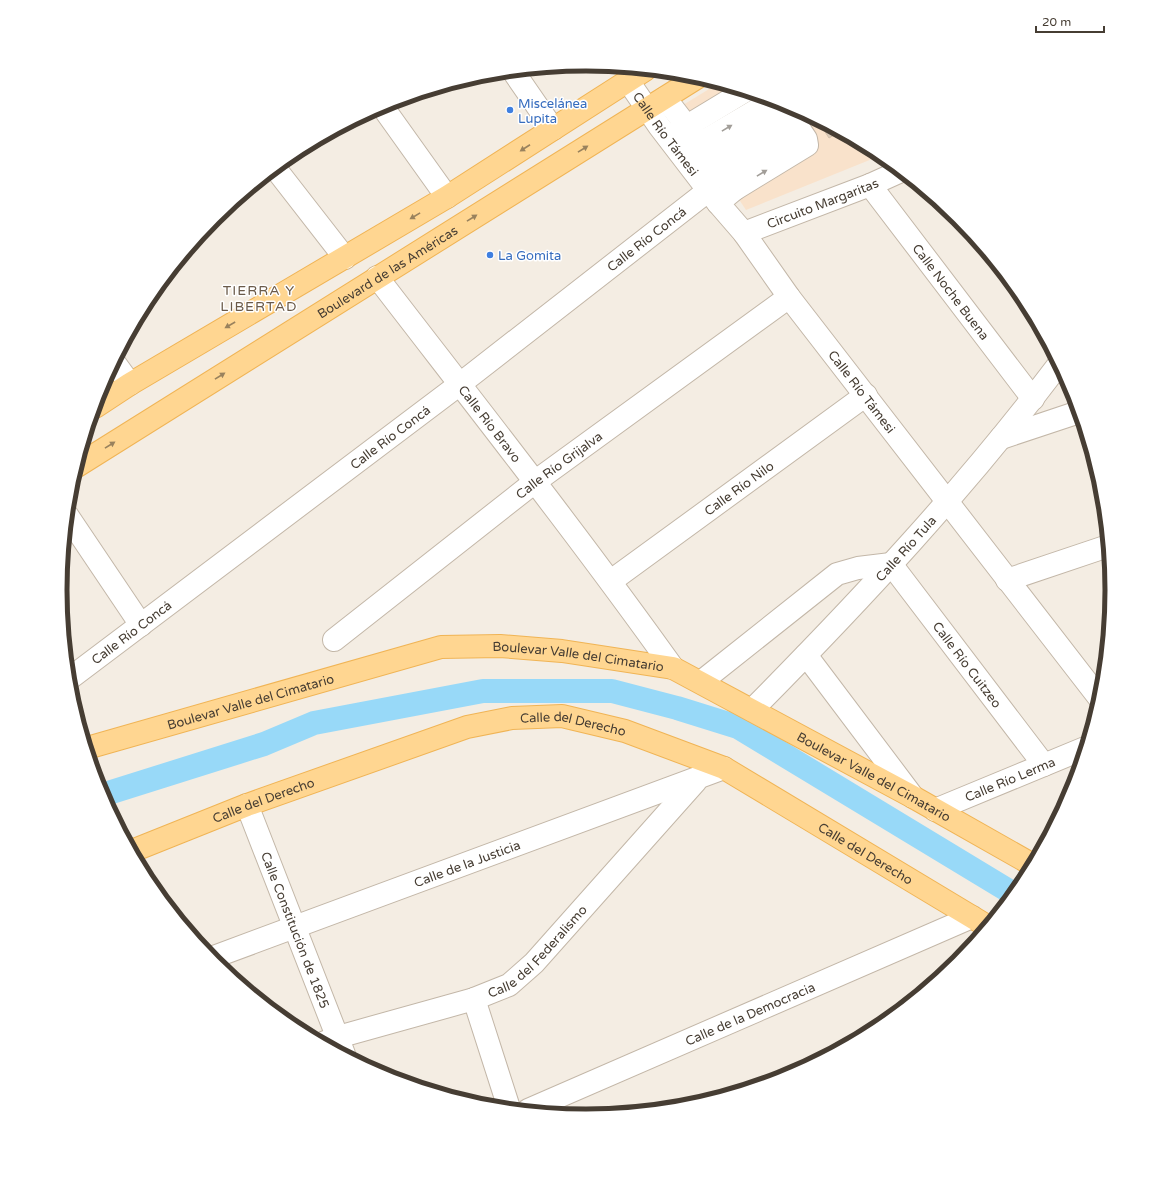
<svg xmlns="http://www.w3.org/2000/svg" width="1172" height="1180" viewBox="0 0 1172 1180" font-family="'Varela Round',sans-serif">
  <rect width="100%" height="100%" fill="#f4ede3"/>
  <!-- commercial -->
  <path fill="#f9e2cb" d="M719 83 788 104 882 155 746 210 678 108Z"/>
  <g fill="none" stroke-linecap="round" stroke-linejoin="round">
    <!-- canal -->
    <path stroke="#98d9f8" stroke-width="24" d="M102 795 264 744 314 723 483 691H612L677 708 738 727 1014 894"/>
  </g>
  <!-- building -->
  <path fill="#dacbba" stroke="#d2bfaa" d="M818 121 839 132 829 138Z
    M869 148 878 153 880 154 874 157Z"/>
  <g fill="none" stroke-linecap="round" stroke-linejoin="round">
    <defs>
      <g id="minor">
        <path d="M513 71 553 129"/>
        <path id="s1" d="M628 81 659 126 718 203 744 233 789 297 1100 699"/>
        <path d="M665 98 735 189"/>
        <path d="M382 106 447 197"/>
        <path d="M674 134 745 91"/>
        <path d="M687 151 774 100"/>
        <path d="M698 165 790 114"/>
        <path d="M275 168 345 258"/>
        <path d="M710 180 799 129"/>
        <path id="s2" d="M870 185 1033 399"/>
        <path d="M718 203 735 189 807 145 806 139 782 103"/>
        <path id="s3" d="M744 233 870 185 901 171"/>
        <path id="s4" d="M377 277C477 407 578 535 673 668"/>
        <path d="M114 362 130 384"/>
        <path d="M1001 438 1079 412"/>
        <path d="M67 515 141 625"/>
        <path d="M1007 580 1108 546"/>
        <path id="s5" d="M611 581 866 395"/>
        <path id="s6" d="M334 640 536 481 789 297"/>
        <path d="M806 655 913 797"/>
        <path id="s7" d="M69 679 460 384 709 190"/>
        <path id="s8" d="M701 682 837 574 858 568 891 564 1044 765"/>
        <path id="s9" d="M752 710C861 600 966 487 1059 364"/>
        <path id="s10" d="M247 805 344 1054"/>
        <path id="s11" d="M935 810 1085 748"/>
        <path id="s12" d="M211 958 724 768"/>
        <path d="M474 999 509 1108"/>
        <path id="s13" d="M323 1043 338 1037 474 999 509 985 534 963 696 781"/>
        <path id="s14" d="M528 1110 972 917"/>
      </g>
      <g id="major">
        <path d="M95 407 130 384 447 197 645 70"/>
        <path id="s15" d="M77 466 698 77"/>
        <path id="s16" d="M87 748 441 647 500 646 562 651 673 668 913 797 1033 865"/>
        <path id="s17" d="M132 851 247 805 467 727 512 718 562 716 625 731 724 768 987 926"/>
      </g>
    </defs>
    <!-- minor casing -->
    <use href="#minor" stroke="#c3b7a8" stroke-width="24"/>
    <!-- major casing -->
    <use href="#major" stroke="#f0b455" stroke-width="24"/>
    <!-- minor -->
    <use href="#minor" stroke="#fff" stroke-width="22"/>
    <!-- major -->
    <use href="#major" stroke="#ffd691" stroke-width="22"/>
  </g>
  <!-- one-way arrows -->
  <defs><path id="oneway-solid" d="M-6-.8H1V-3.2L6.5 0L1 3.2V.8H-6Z"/></defs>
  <g fill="#a29e99">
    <use href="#oneway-solid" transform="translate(727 128) rotate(-31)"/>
    <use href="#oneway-solid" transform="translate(762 173) rotate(-31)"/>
  </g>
  <g fill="#99825d">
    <use href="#oneway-solid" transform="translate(525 148) rotate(147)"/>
    <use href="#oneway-solid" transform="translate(583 149) rotate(-32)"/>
    <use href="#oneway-solid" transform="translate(415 216) rotate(149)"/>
    <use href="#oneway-solid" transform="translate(472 218) rotate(-32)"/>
    <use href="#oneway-solid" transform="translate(230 325) rotate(150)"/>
    <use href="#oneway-solid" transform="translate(220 376) rotate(-32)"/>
    <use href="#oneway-solid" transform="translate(110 445) rotate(-32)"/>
  </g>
  <!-- markers -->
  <g fill="#3f7fe0" stroke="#fff" stroke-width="1.5">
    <circle cx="510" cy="110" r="4"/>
    <circle cx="490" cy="255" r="4"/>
  </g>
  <g text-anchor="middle" stroke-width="3" stroke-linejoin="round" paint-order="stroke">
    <!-- shop labels -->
    <g font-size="13" fill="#366cbe" stroke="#fff" text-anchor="start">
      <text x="518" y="108">Miscelánea<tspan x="518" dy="15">Lupita</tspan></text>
      <text x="498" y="260">La Gomita</text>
    </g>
    <!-- street labels -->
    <g font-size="13" fill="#463d33" stroke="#fff">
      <text dy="5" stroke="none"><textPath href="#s1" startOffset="65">Calle Río Támesi</textPath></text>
      <text dy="5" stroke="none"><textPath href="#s3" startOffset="84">Circuito Margaritas</textPath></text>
      <text dy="5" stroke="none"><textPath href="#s7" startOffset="726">Calle Río Concá</textPath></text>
      <text dy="5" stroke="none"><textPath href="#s15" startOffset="366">Boulevard de las Américas</textPath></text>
      <text dy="5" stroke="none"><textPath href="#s2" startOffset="134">Calle Noche Buena</textPath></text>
      <text dy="5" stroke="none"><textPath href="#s1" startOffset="389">Calle Río Támesi</textPath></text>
      <text dy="5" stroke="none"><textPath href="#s4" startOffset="185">Calle Río Bravo</textPath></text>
      <text dy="5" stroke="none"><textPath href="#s7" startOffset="402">Calle Río Concá</textPath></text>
      <text dy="5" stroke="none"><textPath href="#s6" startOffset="285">Calle Río Grijalva</textPath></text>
      <text dy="5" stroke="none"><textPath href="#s5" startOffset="158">Calle Río Nilo</textPath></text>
      <text dy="5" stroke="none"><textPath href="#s9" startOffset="223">Calle Río Tula</textPath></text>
      <text dy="5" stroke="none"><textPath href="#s7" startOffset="78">Calle Río Concá</textPath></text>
      <text dy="5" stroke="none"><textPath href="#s16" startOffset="506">Boulevar Valle del Cimatario</textPath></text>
      <text dy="5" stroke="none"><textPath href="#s8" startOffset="355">Calle Río Cuitzeo</textPath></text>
      <text dy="5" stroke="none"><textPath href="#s16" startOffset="170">Boulevar Valle del Cimatario</textPath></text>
      <text dy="5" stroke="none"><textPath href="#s17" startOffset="465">Calle del Derecho</textPath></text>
      <text dy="5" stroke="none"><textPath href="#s16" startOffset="830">Boulevar Valle del Cimatario</textPath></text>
      <text dy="5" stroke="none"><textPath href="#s11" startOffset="81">Calle Río Lerma</textPath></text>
      <text dy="5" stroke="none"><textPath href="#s17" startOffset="141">Calle del Derecho</textPath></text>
      <text dy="5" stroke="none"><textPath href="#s17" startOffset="789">Calle del Derecho</textPath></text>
      <text dy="5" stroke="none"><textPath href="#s12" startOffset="273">Calle de la Justicia</textPath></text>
      <text dy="5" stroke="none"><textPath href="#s10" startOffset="134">Calle Constitución de 1825</textPath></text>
      <text dy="5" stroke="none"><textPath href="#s13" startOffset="238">Calle del Federalismo</textPath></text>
      <text dy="5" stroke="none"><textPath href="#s14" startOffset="242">Calle de la Democracia</textPath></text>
    </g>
    <!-- neighbourhood labels -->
    <g font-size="14" letter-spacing="1" fill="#6a5a49" stroke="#fff">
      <text x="259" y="295">TIERRA Y<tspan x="259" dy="16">LIBERTAD</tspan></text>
    </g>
  </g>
  <!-- crop -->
  <path d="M0 0H1172V1180H0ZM67 590a519 519 0 1 1 1038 0a519 519 0 1 1-1038 0Z" fill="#fff" fill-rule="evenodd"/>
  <path fill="none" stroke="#463d33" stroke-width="5" d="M67 590a519 519 0 1 1 1038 0a519 519 0 1 1-1038 0Z"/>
  <!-- scale -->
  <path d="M1036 26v6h68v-6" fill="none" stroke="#463d33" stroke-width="2"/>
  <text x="1042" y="26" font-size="12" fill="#463d33" stroke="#ffffff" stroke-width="3" paint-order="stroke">20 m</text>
</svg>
